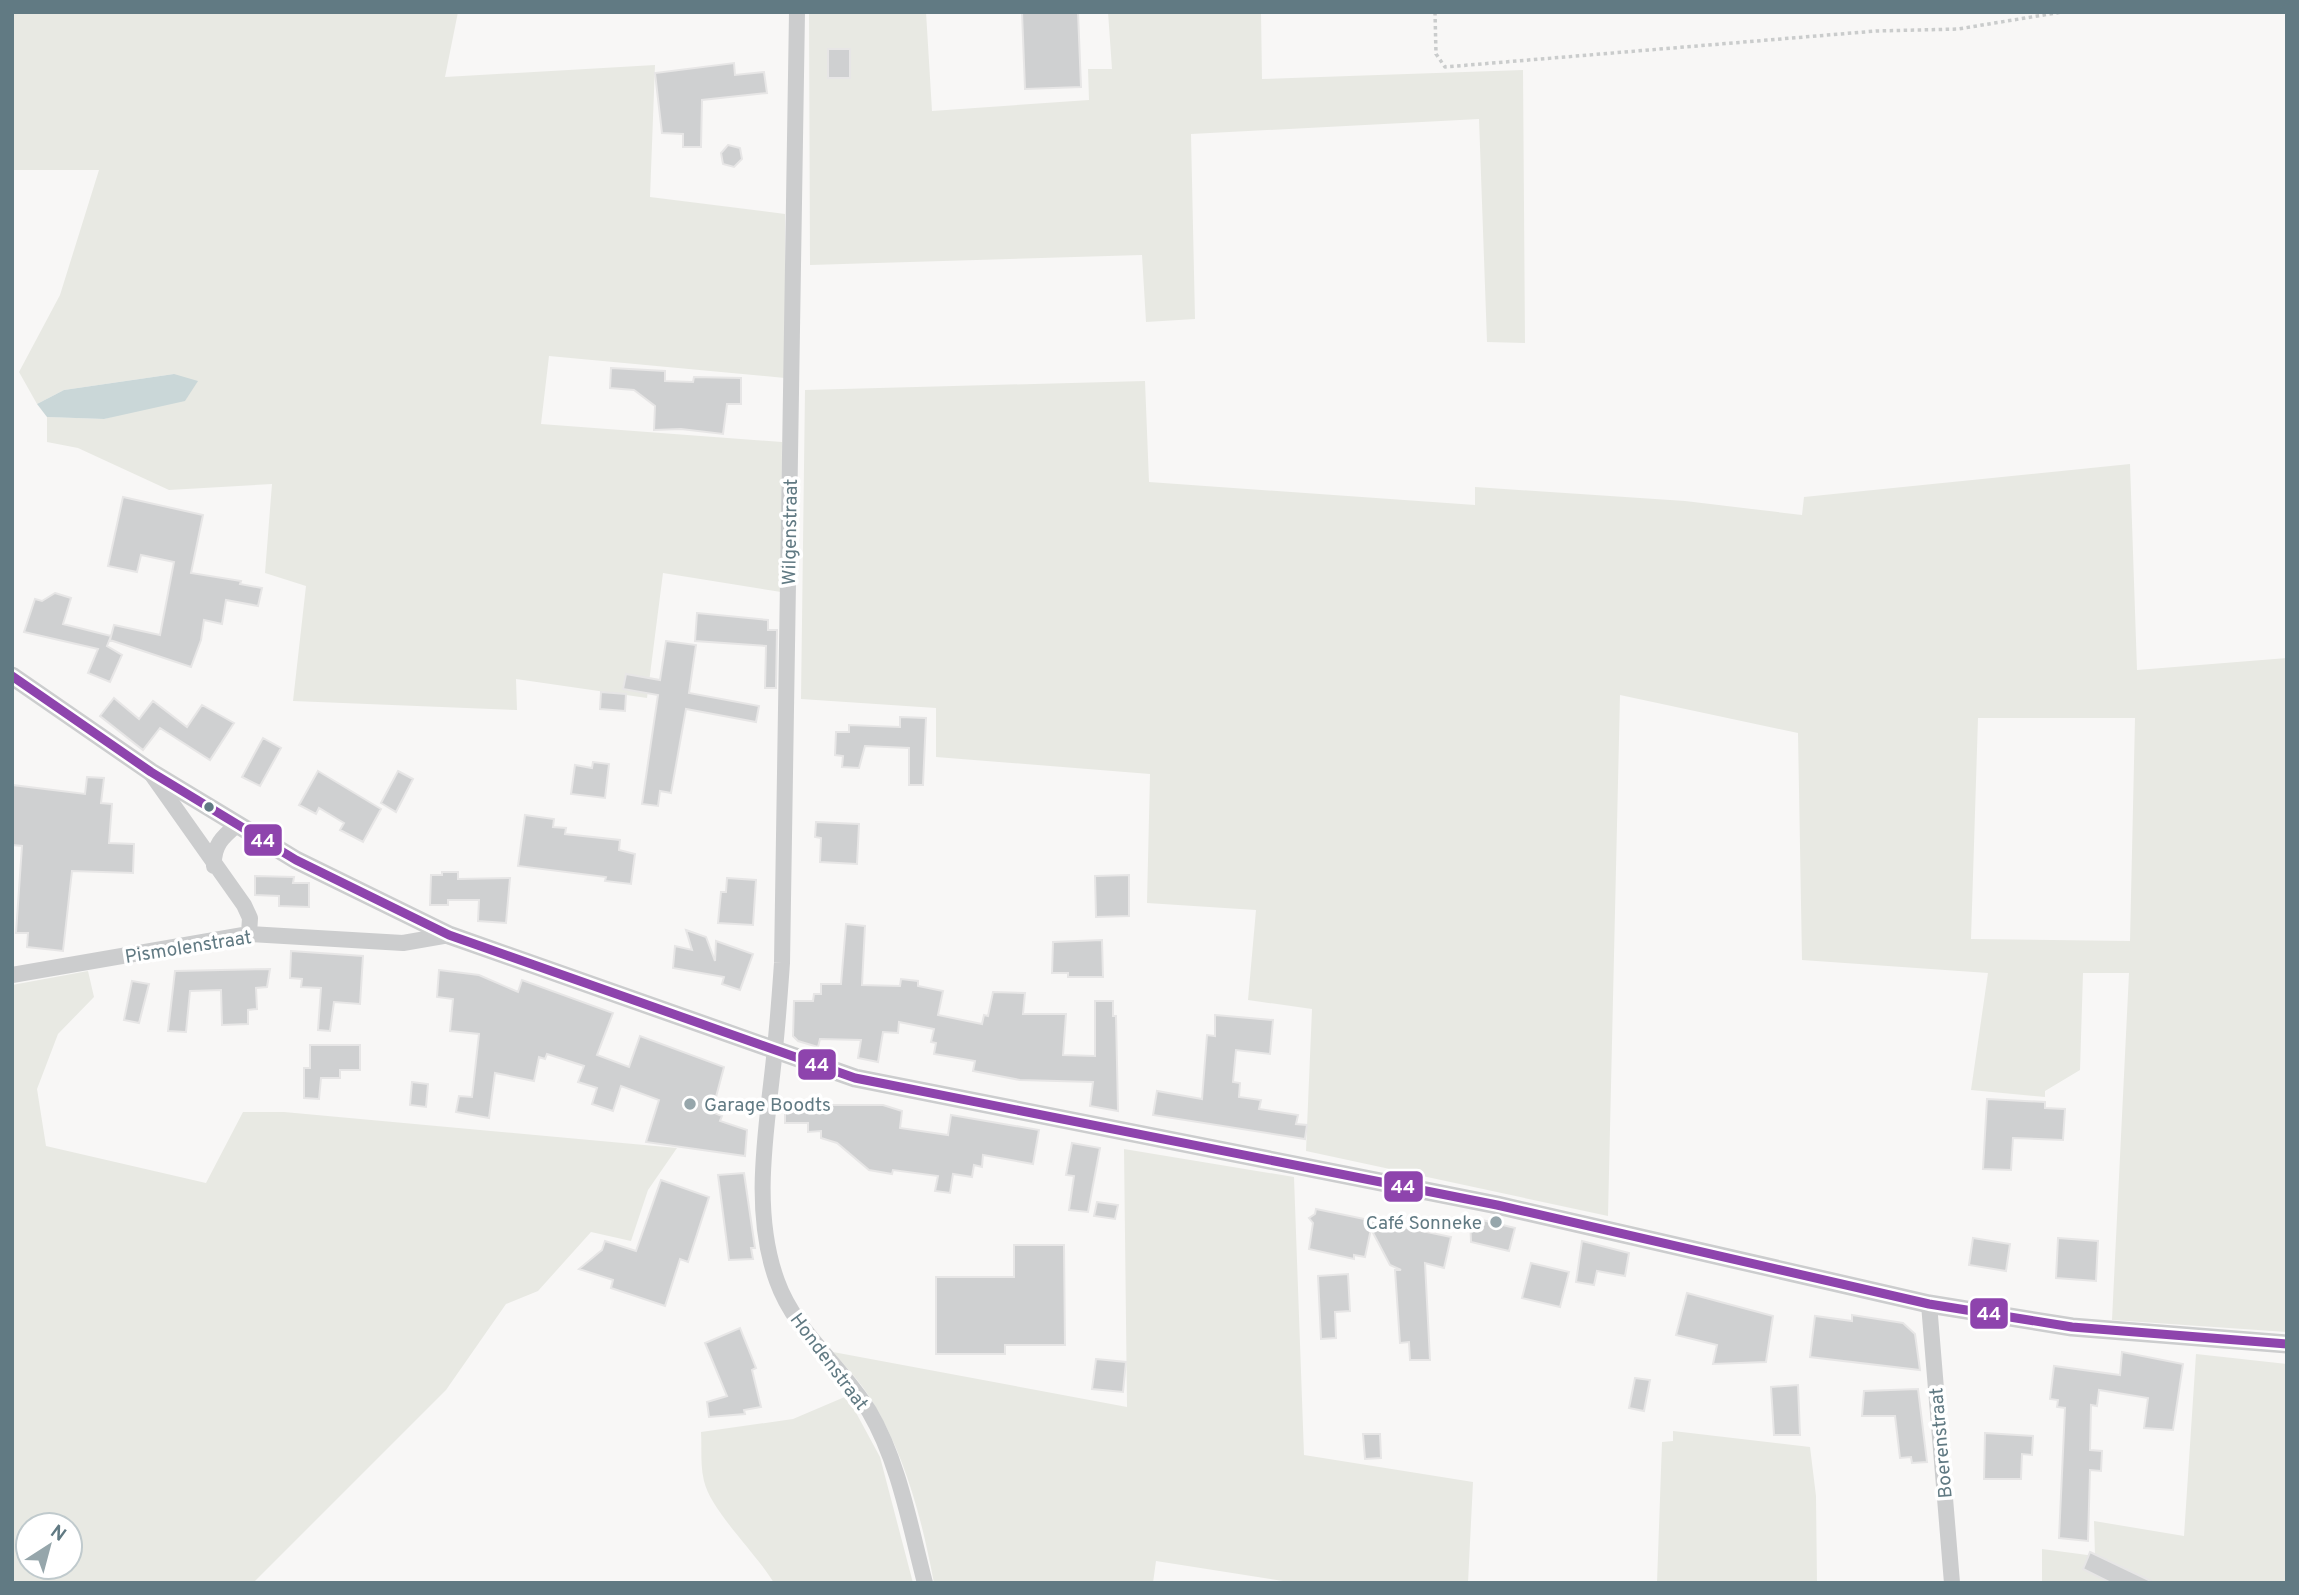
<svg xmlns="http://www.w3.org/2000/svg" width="2299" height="1595" viewBox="0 0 2299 1595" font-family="Overpass,sans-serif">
  <rect width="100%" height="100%" fill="#f8f7f6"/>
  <!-- green -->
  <path fill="#e8e9e3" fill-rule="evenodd" d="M12 12H458L445 77 655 65 650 197 785 214V378L549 356 541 424 782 442 781 592 663 573 647 698 516 679 517 710 293 701 306 586 265 573 272 484 169 490 78 448 47 442V417L104 419 128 412 174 374 64 390 37 404 19 372 60 295 99 170H12Z
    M809 12H926L932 111 1089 100 1088 69H1112L1108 12H1261L1262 79 1523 70 1525 343 1487 342 1479 119 1191 134 1195 319 1146 322 1142 255 810 265Z
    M1145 381 1149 482 1475 505V487L1685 501 1802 515 1804 497 2130 464 2137 670 2287 658V1332L2112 1320 2129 973H2083L2080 1070 2045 1091V1097L1971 1090 1988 973 1802 960 1798 733 1620 695 1608 1216 1306 1151 1312 1009 1248 1000 1256 910 1147 903 1150 774 936 757V708L801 699 805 390ZM1978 718H2135L2130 941 1971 939Z
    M88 971 94 997 58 1034 37 1089 46 1146 206 1183 243 1112H284L677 1148 648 1190 631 1241 591 1232 538 1291 506 1304 446 1390 253 1583H12V985ZM28 1525H70V1567H28Z
    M1124 1149 1294 1177 1304 1455 1473 1482 1468 1583H1296L1156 1561 1153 1583H934C922 1519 905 1455 871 1399 860 1382 846 1367 833 1352L1127 1407Z
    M2196 1354 2287 1364V1583H2042V1549L2095 1556 2094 1521 2184 1536Z
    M847 1396 880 1457 913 1583H774C756 1553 711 1511 704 1481 700 1465 702 1447 701 1432L793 1419Z
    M1673 1431 1810 1447 1816 1496 1817 1583H1657L1662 1442 1673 1441Z"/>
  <!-- water -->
  <path fill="#cad7d8" d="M174 374 198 381 185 401 104 419 47 417 37 404 64 390Z"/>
  <!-- building -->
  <path fill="#cfd0d1" stroke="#e7e6e6" stroke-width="2" d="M1022 12H1078L1081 87 1025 89Z
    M828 49H850V78H828Z
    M734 63 735 75 764 72 767 93 702 100 701 147H683V134L662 133 655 73Z
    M728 145 740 148 742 159 734 167 723 164 721 153Z
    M611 368 665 371V381L693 382 694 377 741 378V404H727L723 434 681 429 654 430 655 406 634 390 610 388Z
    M123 497 203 515 191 573 241 581 240 584 262 588 258 606 226 600 222 624 204 620 201 640 191 667 110 640 114 625 160 635 174 562 141 555 137 572 108 566Z
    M55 593 71 598 63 624 111 636 107 646 122 655 110 682 88 673 98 649 24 632 35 599 42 601Z
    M697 613 768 620V630H777L776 688H765L766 646 695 641Z
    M666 641 696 645 689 693 759 706 756 722 686 709 671 793 660 791 658 806 642 804 658 695 623 689 626 674 660 680Z
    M601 692 626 694 625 711 600 709Z
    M114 698 139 719 153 701 187 727 202 705 234 723 210 760 160 728 143 750 100 716Z
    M900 717 926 718 923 785H909V748L865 746 859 768 842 767 843 756 835 755 836 732H849V725L900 727Z
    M263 738 281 748 260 786 242 777Z
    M593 762 609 764 605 798 571 794 575 765 592 768Z
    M318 771 381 809 363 842 340 830 344 823 319 808 316 814 299 805Z
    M398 771 413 779 396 812 381 803Z
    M87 777 104 778 101 803 112 804 109 843 134 844 133 873 72 871 63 951 27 947 28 933H16L22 846 12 845V785L85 794Z
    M525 815 554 819 553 827 566 828 565 834 620 840 619 850 635 854 631 884 605 881 606 877 518 866Z
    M816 822 859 824 857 864 820 862 821 838 815 837Z
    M442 872H458V879L510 878 506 923 478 921 479 900H448V905H430L431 875H442Z
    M1129 875V916L1096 917 1095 876Z
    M255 876 294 877 293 883H309V907L279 906V896L255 895Z
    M727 878 756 880 753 925 718 923 721 892H726Z
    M846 924 865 926 862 985 900 986 901 979 918 981V986L943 991 938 1015 982 1024 984 1015 988 1016 993 992 1025 993 1023 1014H1066L1063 1055 1095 1056V1001H1113V1016H1116L1118 1111 1090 1106 1093 1082 1020 1080 973 1071 975 1061 934 1054 936 1043 931 1042 934 1029 899 1022 898 1033 883 1032 878 1062 858 1058 861 1040 820 1039 818 1047 798 1041 793 1036 794 1001H813L814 994H821V984H841Z
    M686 930 706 937 715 961 716 941 753 954 740 990 722 984 724 977 673 968 675 946 692 950Z
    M1102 940 1103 977H1068V973H1052L1053 942Z
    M291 951 363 956 360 1004 334 1002 330 1031 318 1030 321 988 301 987 302 979 290 978Z
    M270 969 267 987 256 988 257 1009 248 1010V1024L222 1025 221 990 190 991 186 1032 168 1031 175 971Z
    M439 970 479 975 518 992 522 980 613 1013 597 1055 629 1067 640 1036 724 1067 712 1112 722 1116 720 1121 747 1130 745 1156 646 1142 659 1100 621 1086 613 1111 592 1104 597 1088 578 1082 584 1066 547 1054 545 1059 539 1057 534 1081 495 1073 489 1118 456 1112 459 1096 472 1097 479 1034 450 1031 453 999 437 997Z
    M132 981 149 984 139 1023 124 1020Z
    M1215 1015 1273 1020 1270 1054 1236 1050 1233 1082 1240 1083 1239 1097 1261 1100 1259 1109 1298 1115 1296 1124 1307 1125 1305 1139 1153 1115 1157 1091 1202 1099 1207 1035 1215 1036Z
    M310 1045H360V1070H340V1078H321L319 1099 304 1098V1068H310Z
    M412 1082 428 1084 426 1107 410 1105Z
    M1987 1099 2045 1102V1108L2065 1109 2063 1140 2013 1138 2011 1170 1983 1169Z
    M785 1105H883L902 1111 900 1128 948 1135 951 1115 1039 1130 1033 1164 983 1155 982 1167 974 1165 972 1177 953 1174 950 1193 935 1191 938 1176 893 1170 892 1174 869 1170 837 1143 821 1138V1131L808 1132V1123H785Z
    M1072 1143 1100 1148 1088 1212 1069 1210 1074 1176 1066 1175Z
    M744 1173 755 1248H751L753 1259 729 1260 718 1175Z
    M661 1180 709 1197 688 1262 680 1259 665 1306 611 1288 613 1280 579 1269 602 1250 605 1241 636 1251Z
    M1097 1202 1118 1205 1115 1219 1094 1216Z
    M1316 1209 1451 1237 1444 1268 1425 1263 1430 1360H1410L1409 1342 1400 1343 1395 1270H1401L1390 1265 1371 1229 1365 1257 1354 1255V1259L1309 1249 1313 1223 1309 1218 1315 1214Z
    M1470 1217 1515 1228 1509 1251 1471 1242Z
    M1973 1238 2010 1244 2006 1271 1969 1265Z
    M2058 1238 2098 1241 2096 1281 2056 1278Z
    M1582 1241 1629 1253 1625 1276 1597 1271 1594 1285 1576 1282Z
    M1014 1245H1064L1065 1345H1005V1354H936V1277H1014Z
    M1531 1263 1569 1272 1560 1307 1522 1298Z
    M1348 1274 1350 1311 1335 1312 1336 1338 1321 1339 1318 1276Z
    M1687 1293 1773 1316 1766 1362 1713 1364 1717 1345 1676 1335Z
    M1852 1315 1903 1323 1915 1334 1920 1370 1810 1357 1815 1316 1852 1321Z
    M740 1328 756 1368 752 1370 761 1407 744 1410 745 1414 709 1417 707 1402 727 1396 705 1343Z
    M2122 1352 2183 1364 2173 1430 2144 1428 2148 1398 2099 1390 2097 1406 2091 1405 2090 1450 2102 1451 2101 1471 2090 1470 2088 1541 2059 1538 2065 1408 2057 1407 2058 1400 2050 1399 2054 1366 2120 1375Z
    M1096 1359 1126 1362 1123 1392 1092 1389Z
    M1635 1378 1650 1380 1644 1411 1629 1408Z
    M1798 1385 1800 1435H1774L1771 1387Z
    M1918 1389 1927 1462 1912 1463 1911 1457 1900 1458 1895 1416H1862L1864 1391Z
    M1985 1433 2033 1436 2032 1455 2022 1454 2021 1479H1984Z
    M1363 1434H1380L1381 1458 1365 1459Z
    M2090 1552 2155 1583H2111L2083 1569Z"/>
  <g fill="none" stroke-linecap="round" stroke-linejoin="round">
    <!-- path -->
    <path stroke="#cacccc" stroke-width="3.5" stroke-dasharray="3.5 3.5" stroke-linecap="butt" d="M1435 12 1436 54 1445 67 1876 31 1958 29 2062 12"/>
    <!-- minor -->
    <path stroke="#cccdce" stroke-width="16" d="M797 12 782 963C780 991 778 1020 775 1048 768 1123 750 1207 777 1281 795 1332 841 1365 869 1411 899 1462 910 1526 925 1583
      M152 775 244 905 250 918 249 934
      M214 866C213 846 222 837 237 825
      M12 975 249 934 403 943 449 935
      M1929 1304 1952 1583"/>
    <!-- tertiary -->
    <path stroke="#cccdce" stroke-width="19" d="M12 676 151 772 296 860 449 935 855 1078 1497 1205 1929 1304 2072 1327 2287 1344"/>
    <defs>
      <path id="bus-1" d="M12 676 151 772 296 860 449 935 855 1078 1497 1205 1929 1304 2072 1327 2287 1344"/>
    </defs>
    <!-- bus-1 casing -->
    <use href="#bus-1" stroke="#fff" stroke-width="14"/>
    <!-- bus-1 -->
    <use href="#bus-1" stroke="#8e44ad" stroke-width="9"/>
  </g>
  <!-- markers -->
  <circle fill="#617a83" stroke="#fff" stroke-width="2.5" cx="209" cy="807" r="6"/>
  <g fill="#96a6ab" stroke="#fff" stroke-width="2.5">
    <circle cx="690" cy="1104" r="7"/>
    <circle cx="1496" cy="1222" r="7"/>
  </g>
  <g text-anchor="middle" stroke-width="7" stroke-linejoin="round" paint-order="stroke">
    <!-- street labels -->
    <g font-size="19" fill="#617a83" stroke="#fff">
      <text transform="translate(789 532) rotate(-89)" y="7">Wilgenstraat</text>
      <text transform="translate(188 946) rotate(-9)" y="7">Pismolenstraat</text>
      <text transform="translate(830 1361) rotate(53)" y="7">Hondenstraat</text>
      <text transform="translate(1940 1443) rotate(-95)" y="7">Boerenstraat</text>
    </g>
    <!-- poi labels -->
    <g font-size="19" fill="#617a83" stroke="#fff" text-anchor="start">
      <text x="704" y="1111">Garage Boodts</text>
      <text x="1482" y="1229" text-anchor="end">Café Sonneke</text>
    </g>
  </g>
  <g stroke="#fff" stroke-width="2.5">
    <rect x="243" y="823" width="40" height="34" rx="7" fill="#8e44ad"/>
    <rect x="797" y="1048" width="40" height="33" rx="7" fill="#8e44ad"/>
    <rect x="1383" y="1170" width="41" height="33" rx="7" fill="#8e44ad"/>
    <rect x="1969" y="1297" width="40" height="33" rx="7" fill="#8e44ad"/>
  </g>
  <g font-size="19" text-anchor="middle" font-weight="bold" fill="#fff">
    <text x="263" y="847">44</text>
    <text x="817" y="1071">44</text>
    <text x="1403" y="1193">44</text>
    <text x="1989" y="1320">44</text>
  </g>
  <!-- border -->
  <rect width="2299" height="1595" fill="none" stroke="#617a83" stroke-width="28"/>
  <!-- north arrow -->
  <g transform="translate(49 1546) rotate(36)"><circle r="33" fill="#ffffff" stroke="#c0cacd" stroke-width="2"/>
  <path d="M0-5L12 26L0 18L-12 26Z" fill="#96a6ab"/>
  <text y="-10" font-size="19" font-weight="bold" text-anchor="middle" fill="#617a83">N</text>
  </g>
</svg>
